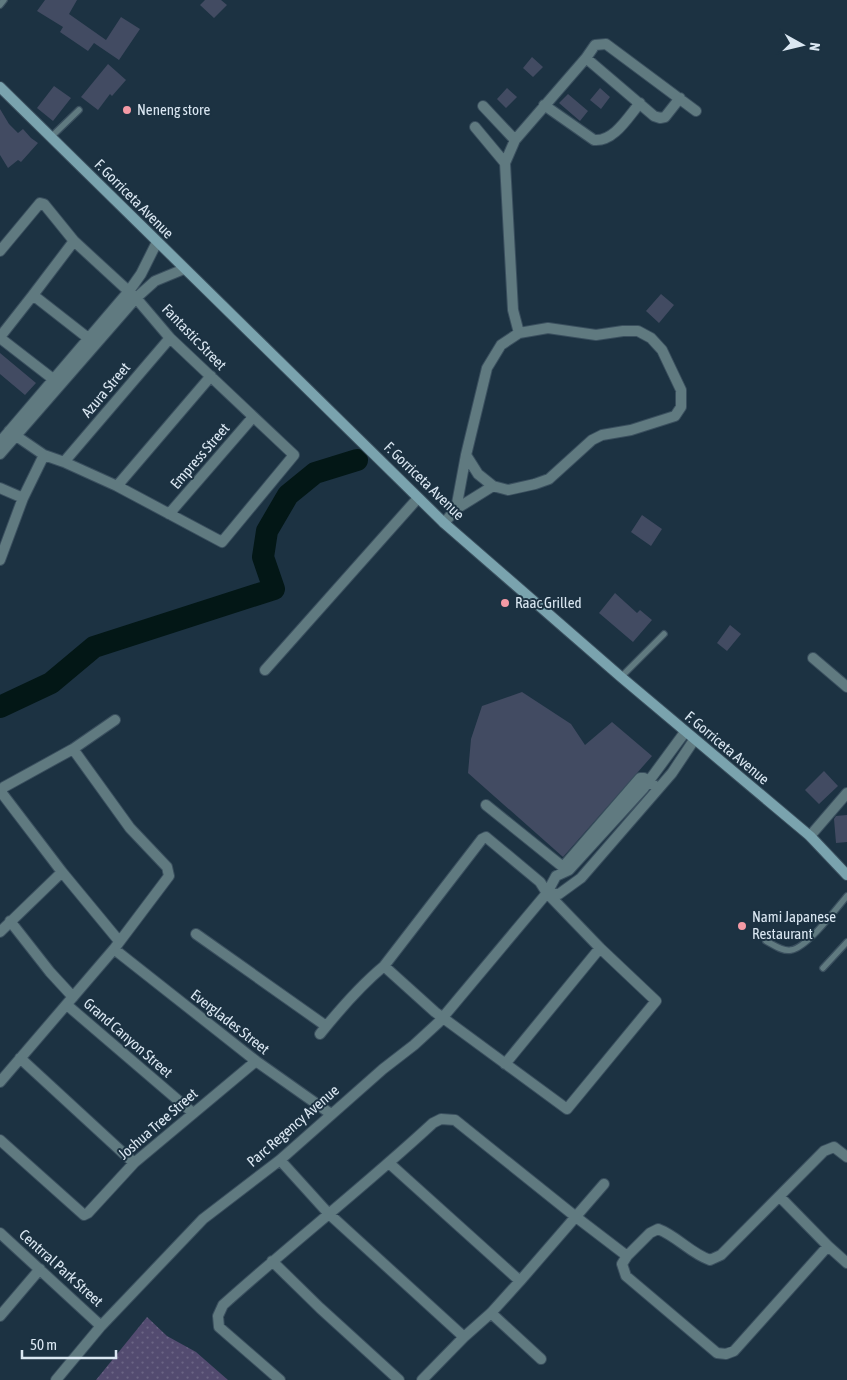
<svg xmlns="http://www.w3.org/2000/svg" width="847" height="1380" viewBox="0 0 847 1380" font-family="'Asap Condensed',sans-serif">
  <defs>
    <pattern id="grass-dots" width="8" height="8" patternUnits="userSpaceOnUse" patternTransform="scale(1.25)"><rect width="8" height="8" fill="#534b70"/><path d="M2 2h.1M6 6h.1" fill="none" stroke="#6b6585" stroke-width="1.8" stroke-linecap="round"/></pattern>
  </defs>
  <rect width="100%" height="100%" fill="#1c3242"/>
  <!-- grass -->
  <path fill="url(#grass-dots)" d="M147 1317 167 1336 196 1352 228 1380H96Z"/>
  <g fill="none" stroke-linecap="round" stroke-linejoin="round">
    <!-- river -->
    <path stroke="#031716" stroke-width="22" d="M0 707 51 683 94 647 274 589 263 557 267 531 288 495 315 473 357 460"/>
  </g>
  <!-- building -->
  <path fill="#424b62" d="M45 0H77L69 14 106 40 121 17 140 29 119 60 94 43 88 51 60 32 63 27 37 11Z
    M205 0H221L227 5 214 18 200 5Z
    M532 57 543 67 533 77 523 68Z
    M108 64 126 80 112 96 110 94 98 110 81 97Z
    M54 86 71 98 53 121 37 108Z
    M507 88 517 97 506 108 497 99Z
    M600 88 610 97 601 109 590 100Z
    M568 94 588 111 580 121 559 103Z
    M0 109 9 124 18 133 23 129 31 138 38 143 21 162 18 160 8 168 0 155Z
    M661 294 674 305 659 323 646 311Z
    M0 353 36 383 25 395 0 374Z
    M642 515 662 529 651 546 631 532Z
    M615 593 637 613 640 610 652 620 633 642 599 613Z
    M730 625 741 634 727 651 717 643Z
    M522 692 571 724 585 745 612 722 652 756 563 857 468 773 471 739 482 706Z
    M824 771 838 786 819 804 805 790Z
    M847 815V842L836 843 834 819 836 816Z"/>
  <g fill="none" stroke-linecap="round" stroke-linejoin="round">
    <defs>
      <path id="lane" d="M0 5 4 0
        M51 137 79 110
        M621 677 664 634
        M766 941C774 945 783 952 791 950 807 948 836 909 847 896
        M823 968 847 942"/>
      <path id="street" d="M586 58 654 116 660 118 665 117 680 98
        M544 105 594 140C614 142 628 117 640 103
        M483 106 515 140
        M475 127 505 163
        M74 241 33 295 88 338
        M0 251 40 203 44 204 74 241 136 298 170 338 294 455 222 542 117 486 64 462 44 455 9 431
        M519 333 513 310 505 163 515 140 586 58 595 45 606 44 696 111
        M0 337 33 295
        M0 338 53 379
        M0 442 129 291 141 274 157 242
        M0 454 136 298 155 281 184 269
        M64 462 170 338
        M117 486 211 376
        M0 488 23 498
        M456 509 466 455
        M169 514 253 417
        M444 523 456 509 493 486 508 490 535 484 549 479 592 440 602 435 631 430 675 416 681 407V390L662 350 651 338 638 331H623L596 335 548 328 519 333 501 345 487 368 466 455 478 474 493 486
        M0 560 23 498 44 455
        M813 658 847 687
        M265 670 418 498
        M115 720 73 749 4 787 1 792 62 872 119 941
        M486 805 563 867 568 869
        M810 836 847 793
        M563 867 640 778H644L654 785
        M547 893 559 894 581 878 672 773 694 740
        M10 921 50 972 73 997
        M0 932 62 872
        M196 934 326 1026
        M114 949 256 1061 331 1114
        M67 1005 193 1113
        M320 1034C340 1009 360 986 384 966L482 839 486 837 540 882 547 893 600 948 656 1001 567 1109 435 1012 384 966
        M20 1058 134 1163
        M505 1064 600 948
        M0 1082 114 949 169 876 167 867 130 828 73 749
        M0 1140 84 1215 88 1213 134 1163 256 1061
        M280 1160 328 1213 464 1337
        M389 1163 520 1281
        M780 1197 828 1246
        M0 1233 101 1326
        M627 1256 650 1233 658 1229C677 1236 690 1253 710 1260L721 1255 824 1151 834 1147 847 1157
        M272 1261 320 1308 399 1380
        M491 1313 541 1359
        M0 1316 40 1269
        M56 1380 101 1326 203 1219 280 1160 383 1069 414 1045 439 1022 547 893 556 876 569 870 643 789 685 732
        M280 1380 219 1327 218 1316 223 1305C292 1243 365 1186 433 1123L441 1119 455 1120 576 1217 627 1256 622 1264 626 1276 717 1353 726 1354 734 1351 828 1246 847 1263
        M422 1380 464 1337 491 1313 520 1281 604 1184"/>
      <path id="secondary" d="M0 87 444 523 621 677 810 836 847 875"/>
    </defs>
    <!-- lane casing -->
    <use href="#lane" stroke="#3a4f5e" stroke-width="8"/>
    <!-- street casing -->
    <use href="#street" stroke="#3a4f5e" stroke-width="12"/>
    <!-- secondary casing -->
    <use href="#secondary" stroke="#3a4f5e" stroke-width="12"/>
    <!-- lane -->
    <use href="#lane" stroke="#607a80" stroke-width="5.5"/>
    <!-- street -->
    <use href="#street" stroke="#607a80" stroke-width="10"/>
    <!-- secondary -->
    <use href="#secondary" stroke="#7aa3ae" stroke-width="10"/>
  </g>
  <!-- markers -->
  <g fill="#f49aa5" stroke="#1c3242" stroke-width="2">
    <circle cx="127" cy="110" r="5"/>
    <circle cx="505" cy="603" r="5"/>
    <circle cx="742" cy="926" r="5"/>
  </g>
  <g text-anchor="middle" stroke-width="4" stroke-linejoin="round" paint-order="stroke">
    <!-- poi labels -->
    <g font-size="15" fill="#dae7f2" stroke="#1c3242" text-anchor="start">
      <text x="137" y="115">Neneng store</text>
      <text x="515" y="608">Raac Grilled</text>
      <text x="752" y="922">Nami Japanese<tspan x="752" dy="17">Restaurant</tspan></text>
    </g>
    <!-- street labels -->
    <g font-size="15" fill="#dae7f2" stroke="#1c3242">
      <text transform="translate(134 199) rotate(45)" y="5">F. Gorriceta Avenue</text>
      <text transform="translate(194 337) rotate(46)" y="5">Fantastic Street</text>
      <text transform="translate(106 390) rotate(-50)" y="5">Azura Street</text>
      <text transform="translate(200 456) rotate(-49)" y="5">Empress Street</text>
      <text transform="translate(424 481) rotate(44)" y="5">F. Gorriceta Avenue</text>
      <text transform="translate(727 748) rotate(40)" y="5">F. Gorriceta Avenue</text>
      <text transform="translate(230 1022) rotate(38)" y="5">Everglades Street</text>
      <text transform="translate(128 1038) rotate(41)" y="5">Grand Canyon Street</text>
      <text transform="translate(158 1124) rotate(-41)" y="5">Joshua Tree Street</text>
      <text transform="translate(293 1126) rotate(-41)" y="5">Parc Regency Avenue</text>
      <text transform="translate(61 1268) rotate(42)" y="5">Centrral Park Street</text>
    </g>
  </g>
  <!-- north arrow -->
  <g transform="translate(802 45) rotate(98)" stroke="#1c3242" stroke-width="4" paint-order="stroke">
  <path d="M0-4L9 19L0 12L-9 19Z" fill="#dae7f2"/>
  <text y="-8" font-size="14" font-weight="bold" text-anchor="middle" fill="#dae7f2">N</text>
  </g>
  <!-- scale -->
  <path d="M22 1350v8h94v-8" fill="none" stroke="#dae7f2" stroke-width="2.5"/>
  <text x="30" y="1350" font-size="15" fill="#dae7f2" stroke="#1c3242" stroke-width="4" paint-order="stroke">50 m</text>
</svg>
